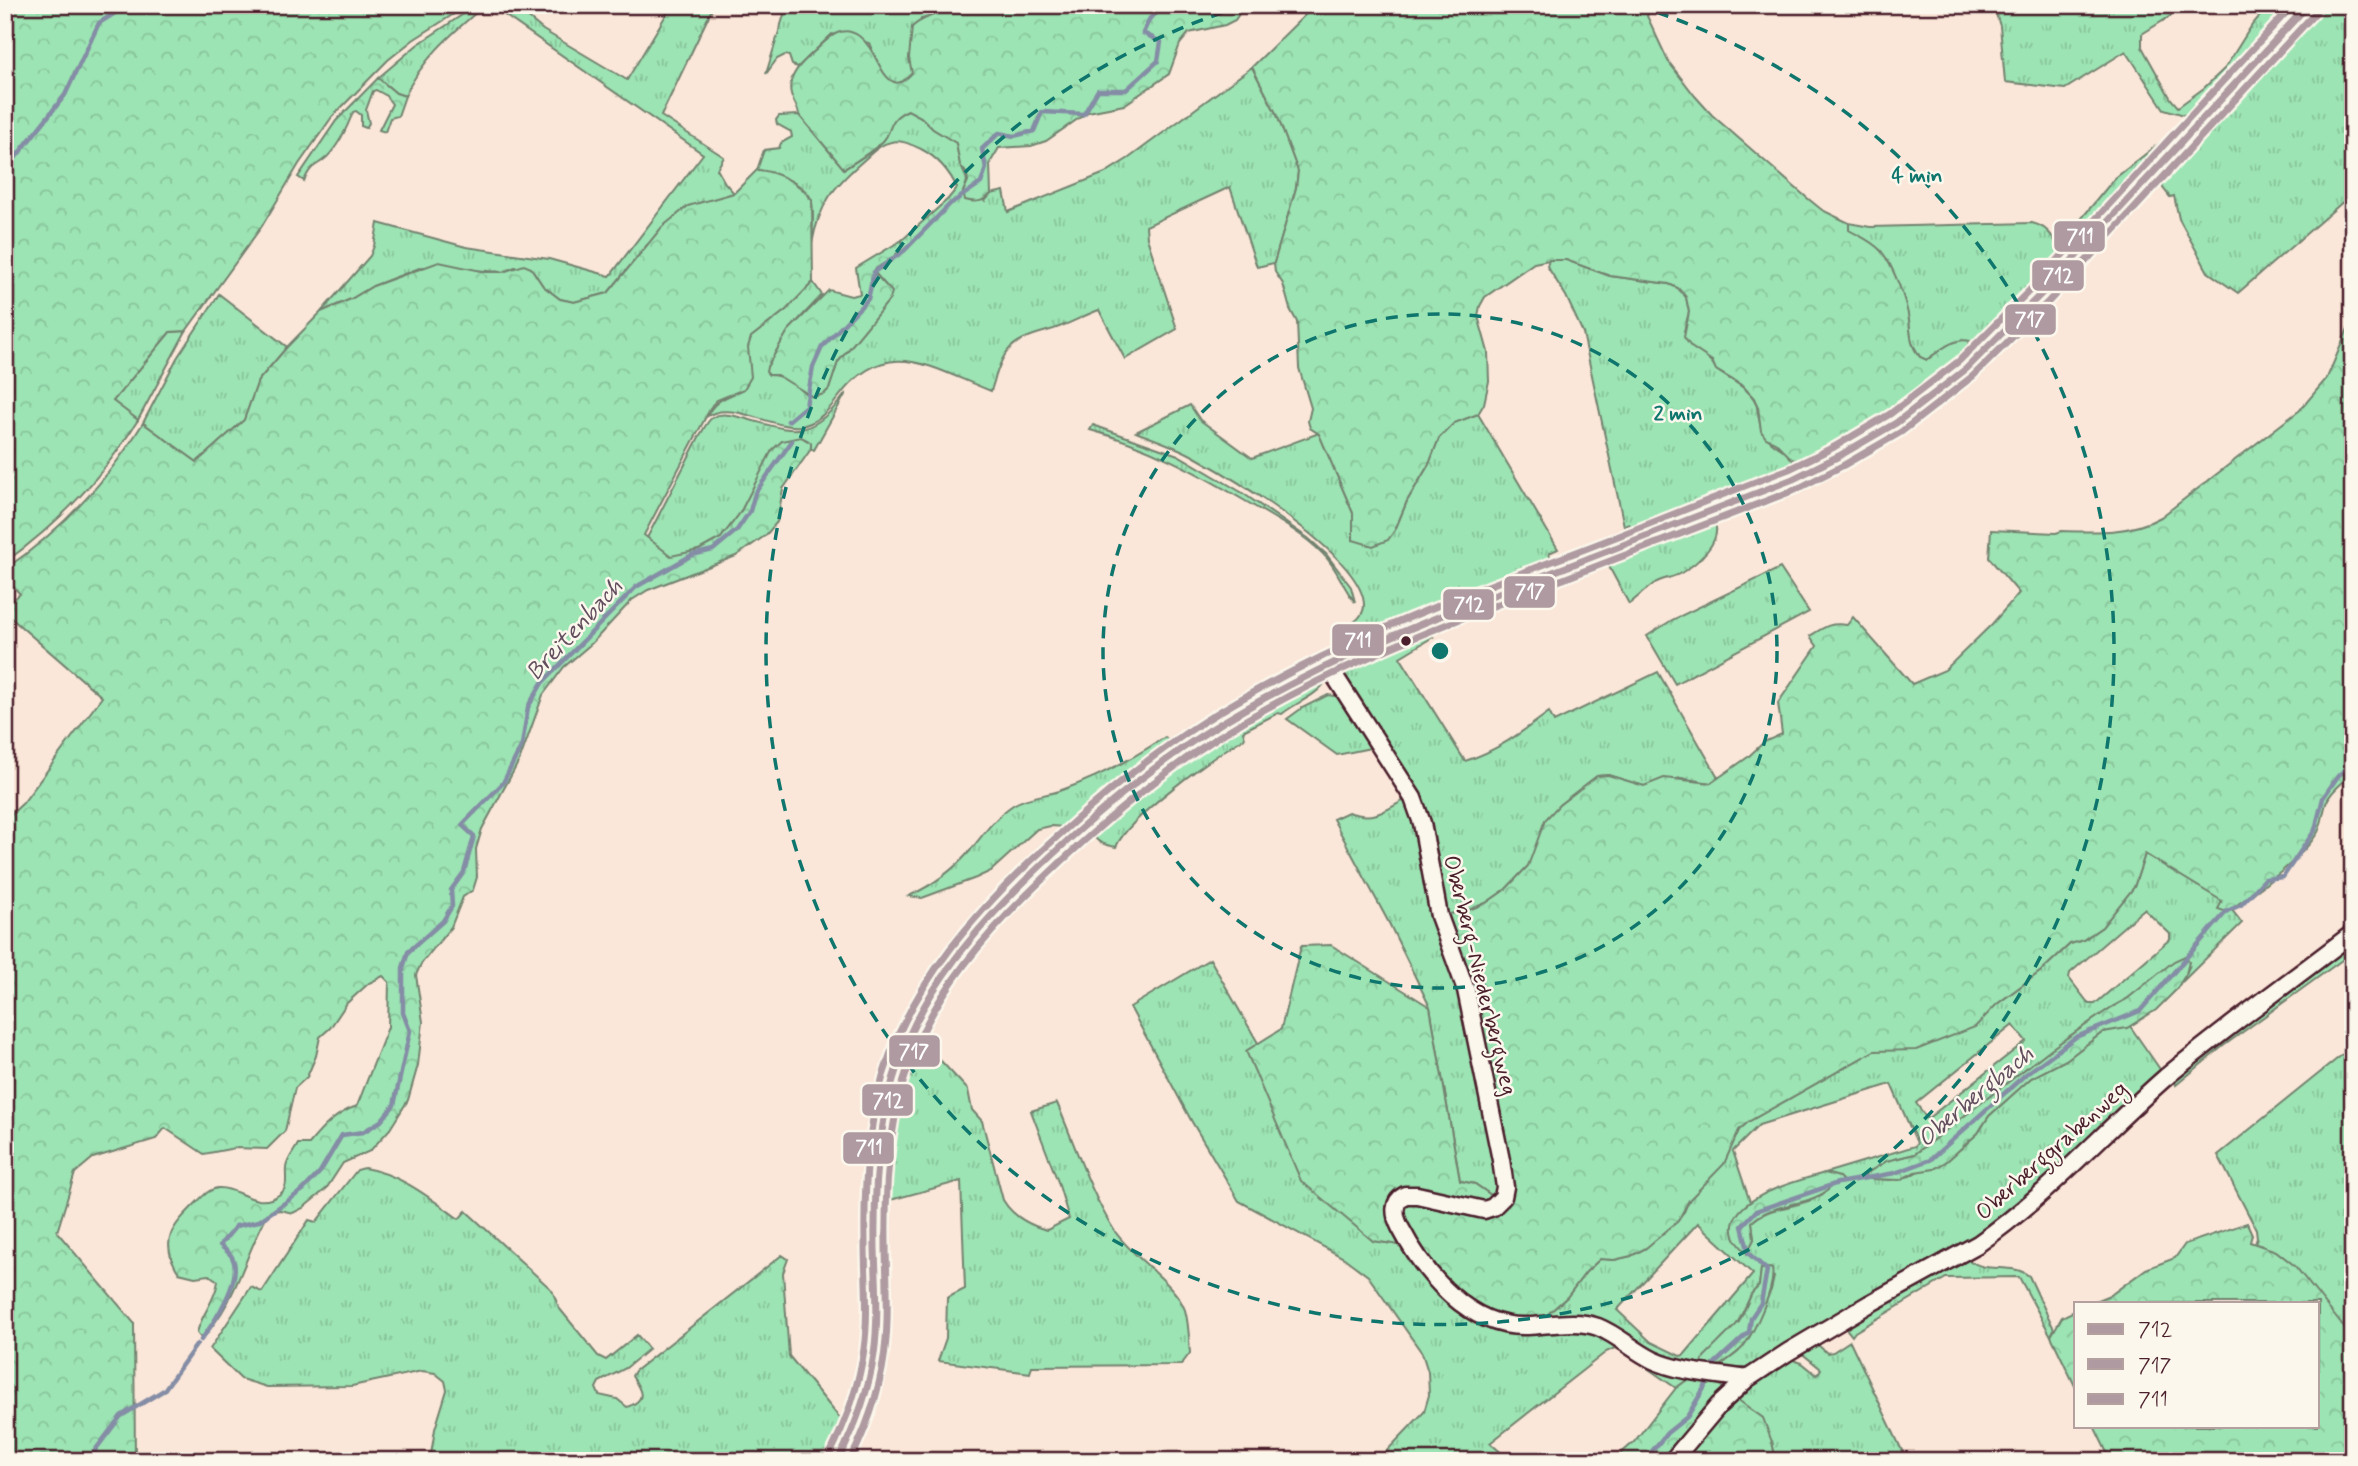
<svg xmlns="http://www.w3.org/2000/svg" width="2358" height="1466" viewBox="0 0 2358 1466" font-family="Mynerve,sans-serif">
  <defs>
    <pattern id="grass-tufts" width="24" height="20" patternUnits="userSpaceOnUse" patternTransform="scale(1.75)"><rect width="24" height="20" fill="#9ce4b3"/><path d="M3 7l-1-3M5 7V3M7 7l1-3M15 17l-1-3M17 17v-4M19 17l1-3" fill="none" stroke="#88c39a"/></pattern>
    <pattern id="forest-crowns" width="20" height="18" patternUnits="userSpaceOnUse" patternTransform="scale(1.75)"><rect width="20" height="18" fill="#9ce4b3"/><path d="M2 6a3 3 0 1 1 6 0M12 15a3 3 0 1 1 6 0" fill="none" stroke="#88c39a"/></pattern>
  </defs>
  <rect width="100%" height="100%" fill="#fbe7d9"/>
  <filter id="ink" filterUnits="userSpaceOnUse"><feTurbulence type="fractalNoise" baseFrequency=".0143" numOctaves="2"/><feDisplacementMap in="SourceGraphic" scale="14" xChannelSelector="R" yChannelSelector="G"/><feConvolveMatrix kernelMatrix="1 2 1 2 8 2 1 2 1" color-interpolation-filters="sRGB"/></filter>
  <g filter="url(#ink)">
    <!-- grass -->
    <path fill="url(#grass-tufts)" stroke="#73826f" stroke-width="2" fill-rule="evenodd" d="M477 5H485C454 32 422 58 405 96L396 93 378 78 417 45Z
      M490 5H513L543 30 627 80 672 5H714L661 116 724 157 717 169 725 183 734 193 722 197 647 245 608 293 574 302 560 299 543 286 531 268 515 267 503 272 422 267 373 286 351 299 321 312 370 256 374 246 378 223 466 247 549 259 610 276 703 154Z
      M787 5H946L937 15 921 19 909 58 913 74C909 76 903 83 898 83 885 85 874 53 869 43L832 34 798 67 792 65 789 56 785 55 777 59 766 74Z
      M1993 5H2188L2142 34V47L2171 99 2178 107 2204 88 2225 68 2252 25 2269 5H2300L2207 102 2184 115 2164 109 2126 51 2065 89 2005 82 2000 26Z
      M2322 5H2353V193L2238 293 2208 272 2179 219 2174 196 2170 197 2163 188 2161 178Z
      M1252 67 1277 115 1298 171 1296 188 1274 263 1257 267 1230 187 1146 226 1147 238 1177 329 1125 359 1099 310C1082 316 1064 327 1047 331 1006 342 1003 352 991 391 931 368 886 333 838 398 828 411 816 424 800 426 770 429 731 399 706 417 716 398 726 398 744 389L748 346 751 337 786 310 813 282 822 295 788 331 767 367 769 375C783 375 797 385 807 395L824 394 829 389 838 362 890 298 888 288 875 273V269C886 263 897 256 903 245L902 240 948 199 957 188C950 172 937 157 921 149 912 145 901 139 891 142 880 144 872 153 864 160 834 186 819 204 812 244 812 233 815 208 811 199 805 184 772 171 757 170L764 150 779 148 781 143 792 137 791 132 777 124 776 120 779 116 799 115 844 169C855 162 875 151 883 141 894 128 885 120 908 110L921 117 933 129 956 143C958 150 958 159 961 166 966 180 970 176 963 192L985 201 991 194 1004 191 1008 212 1105 173 1129 158Z
      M2181 126 2182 130 2074 246 2067 243 2068 235 2114 179Z
      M1849 223 1870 227 2032 223C2050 227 2057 242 2062 259L1962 365 1900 413 1904 401 1915 393 1932 386 1943 369 1965 350 1948 345 1926 360 1920 357 1911 341 1909 320 1891 268 1880 250 1848 230Z
      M1549 260H1566L1610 276 1669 284 1678 288 1686 297 1689 312 1684 331C1693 343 1698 351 1709 360 1714 363 1715 369 1719 372 1730 380 1741 384 1750 394 1758 402 1757 409 1759 419 1762 446 1793 455 1816 462L1635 531 1629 524 1624 526 1583 333 1566 296 1547 266Z
      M219 294 287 347 258 381 244 420 197 462 143 423 177 358Z
      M186 331 138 420 112 402 170 332Z
      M846 393 814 450 811 449C811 441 808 440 801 437L773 450 740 513 721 538 699 550 671 557 647 538 700 435C704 429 707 421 713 417 720 413 727 414 735 416 789 429 807 446 846 393Z
      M1190 405 1200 420 1252 458 1319 433 1353 513V540L1395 530 1407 501 1429 464 1439 438 1454 423 1478 414 1558 549 1549 553 1551 559 1548 564 1336 649 1333 645C1335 626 1364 625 1364 605 1363 557 1235 479 1195 457 1176 446 1156 440 1136 432Z
      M1093 425 1178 455 1241 492 1308 538 1326 554 1351 587 1355 602C1342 587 1338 568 1322 553 1301 532 1272 517 1247 502 1196 472 1147 445 1090 430Z
      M1714 521C1724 540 1697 564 1681 573 1673 578 1663 578 1655 583 1646 589 1638 597 1629 604L1607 563Z
      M1780 568 1809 612 1675 684 1647 636 1672 620Z
      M1427 633 1433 637 1400 657 1465 761C1497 751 1522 732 1549 712L1554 722 1658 672 1718 777 1711 783 1681 778 1644 786 1608 775 1597 776 1559 805 1528 866 1506 889 1486 903 1464 912 1442 915 1429 838 1340 672C1366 654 1399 653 1427 633Z
      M1323 678 1326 679V681C1317 696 1295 703 1282 714L1278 713 1243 731 1245 738C1215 755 1128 817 1116 847 1107 845 1098 844 1093 835L1096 830 1158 780 1208 743 1271 706Z
      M1328 695 1340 697 1375 747 1337 755 1287 719 1302 708Z
      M1165 737 1171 742 1158 756 1097 806 1073 823 1064 827 1051 826 1037 829 991 871 976 878 922 898 909 896C931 886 953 870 969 852 983 835 995 817 1013 805 1027 796 1044 796 1059 791 1097 778 1132 759 1165 737Z
      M1408 798 1454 965 1497 1160 1498 1200 1475 1184 1460 1181 1430 1007 1389 923 1333 819 1348 812C1376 821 1383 811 1408 798Z
      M2145 854 2223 901 2227 912 2231 909 2242 923 2182 982 2189 967 2147 984 2127 999 2112 1007 2051 1049 1915 1154 1887 1161 1864 1175 1866 1178 1890 1180 1910 1176 1920 1170 1934 1169 1947 1161 1978 1133 1989 1116 2031 1078 2066 1060 2103 1032 2130 1026 2164 1075 1996 1227 1761 1363 1746 1368H1717L1738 1352 1750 1335 1771 1290 1774 1277 1761 1269 1759 1286 1752 1293 1735 1328 1723 1338 1701 1365 1675 1364 1611 1329 1540 1321 1567 1297 1586 1272 1600 1259 1614 1260 1631 1256 1646 1248 1684 1212 1689 1200 1723 1164 1739 1130 1748 1122 1874 1051 1997 1004 2041 971 2070 944 2083 940 2102 927 2134 887ZM2144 909 2170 934V939L2095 1004H2089L2069 978 2070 973ZM2013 1025 2026 1041 1927 1119 1916 1103ZM1891 1084 1917 1143 1915 1146 1825 1173 1839 1177 1842 1181C1827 1185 1831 1189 1820 1196 1799 1209 1771 1204 1752 1222L1754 1239 1747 1252 1745 1206 1750 1202 1733 1151 1759 1125ZM1698 1223 1753 1274 1684 1355 1680 1356 1651 1342 1617 1310Z
      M2353 939V952L2222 1047 2176 1085 2174 1079Z
      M1210 959 1258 1043 1247 1051 1373 1241 1407 1246 1452 1302 1583 1327 1694 1375 1676 1388 1617 1347 1606 1352 1490 1443 1511 1461H1377L1424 1412 1429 1395 1428 1372 1422 1353 1368 1276 1344 1258 1239 1201 1192 1122 1130 1007Z
      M927 1046 968 1090 972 1110 982 1121 1003 1200C1013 1217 1029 1225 1047 1230L1069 1219 1058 1182 1031 1111 1057 1103C1075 1145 1090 1192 1114 1230 1132 1258 1175 1282 1185 1310 1189 1324 1189 1339 1190 1353L1181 1365 1032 1366 1030 1373 938 1361 946 1338 947 1298 965 1289 961 1181 887 1201 891 1141 900 1096Z
      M2353 1046V1339L2262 1246 2255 1244 2257 1238 2256 1229 2218 1155Z
      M364 1168C401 1174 430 1198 459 1219L466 1211 552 1290 559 1308 598 1356 606 1360 637 1335 649 1349 626 1368 599 1382 596 1388 599 1395 617 1399 627 1407C648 1400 641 1390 632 1376L635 1371 782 1255 788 1259 783 1273 789 1356 848 1428 832 1461H430L435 1429 447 1390 445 1381 435 1373 422 1371 352 1386 267 1387 241 1379 210 1349 251 1287 262 1292 309 1220 316 1222 357 1170Z
      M1970 1256 1969 1260C1986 1274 2012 1262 2029 1276L2054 1329 2051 1336 2019 1277 1946 1278 1855 1332 1852 1336 1843 1325Z
      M1817 1340 1818 1345 1827 1353 1833 1352 1850 1341 1907 1461H1776L1772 1442 1734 1397 1787 1358 1802 1363 1817 1375 1821 1369 1799 1351Z"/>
    <!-- forest -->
    <path fill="url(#forest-crowns)" stroke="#73826f" stroke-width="2" d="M5 5H468L413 40 388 60 332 117 299 164 262 226 186 331 170 332 113 401 138 420C103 476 59 524 5 562Z
      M946 5H1245L1235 20 1225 25 1189 33 1180 44 1169 74 1124 105 1088 112 1046 141 1031 146 999 148 990 163 991 194C983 202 976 203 965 200L963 192 968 181 967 174 960 165 956 143 933 129 921 117 908 110C885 120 894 132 881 143 870 153 856 161 844 169L799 115C798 106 793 102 791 94 786 75 805 60 817 49 829 37 842 24 859 36 876 48 879 76 894 82 901 85 907 78 912 73L909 58 912 27C925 15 934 19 946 5Z
      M1315 5H1652L1647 16 1668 61 1695 96 1712 115 1806 197 1822 210 1849 223V230C1859 236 1872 241 1881 251 1893 265 1907 302 1909 321 1911 335 1910 346 1920 357L1927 360C1939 351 1954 337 1970 341 1965 354 1954 359 1944 368 1939 373 1938 382 1932 386 1919 395 1901 394 1900 413L1816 462H1803L1792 459 1775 442 1766 438 1761 431 1758 407 1754 398 1743 386 1716 370 1712 361 1691 347 1684 337 1689 312 1686 297 1678 288 1669 284 1610 276 1566 260H1549L1534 263 1485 297 1480 306 1478 316 1488 352 1489 381 1484 404 1478 414 1454 423 1439 438 1429 464 1407 501 1395 530 1388 540 1373 546 1353 540V513L1319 434 1310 428 1308 421 1311 408 1299 368 1297 322 1290 309 1283 284 1275 272 1274 263 1296 188 1298 171 1277 115 1252 67Z
      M378 78 396 93 405 96 398 116 390 118 385 132 379 130 392 104 385 95 376 90 373 91 366 110 369 123 366 128 361 126V115L356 111 353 112C347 128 339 145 327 157 315 168 312 163 304 181L298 177 336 121Z
      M757 170C777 171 801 184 812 200L813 282 786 310 751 337 748 347 751 377 744 389 717 400 712 405 644 535 671 556 699 550 721 538 740 513 772 450 782 441 801 437 811 443V449L783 489 777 522 766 535 736 556 648 590 632 600 592 643 564 667 543 695 520 759 482 829 476 849 477 877 473 890 463 897 451 927 421 964 416 975 423 1022 418 1065 408 1100 390 1129 370 1151 343 1163 326 1189 303 1208 293 1213 280 1210 269 1212C245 1252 236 1306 201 1338L197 1333C201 1314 216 1300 218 1281L209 1275 195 1277 179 1273C158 1241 173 1226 196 1203 202 1197 209 1189 218 1188 238 1186 257 1212 280 1194 289 1187 285 1177 286 1168 287 1159 294 1152 298 1144H309C323 1127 336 1113 357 1106L388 1027 389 982 383 976 369 983 347 1003 330 1028 320 1037 316 1056 307 1077 295 1088 285 1131 267 1149 235 1148 204 1154 165 1128 156 1139 93 1158 75 1173 57 1232 134 1323 135 1461H5V820L23 803 102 697 11 618 5 607 20 594 5 577V569C61 531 107 481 143 423L197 462 244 420 258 381 287 347 321 312 351 299 373 286 439 262 486 272H503L524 265 531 268 543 286 560 299 574 302 608 293 662 227 688 206 734 193Z
      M902 240 903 245C897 257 886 262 875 269V274L892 292 890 299 838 362 829 389 824 394 813 397 777 375H769L766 372 767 367 788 331 829 290 851 296 860 294 856 268Z
      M2353 317V772C2345 782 2332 789 2327 801 2323 810 2323 822 2318 832 2299 863 2256 891 2227 912L2218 909 2222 901 2145 854 2134 887 2102 927 2083 940 2070 944 2041 971 1997 1004 1975 1027 1916 1050 1874 1051 1748 1122 1739 1130 1724 1164 1689 1200 1678 1221 1646 1248 1631 1256 1614 1260 1600 1259 1586 1272 1567 1297 1540 1321 1509 1322 1458 1296 1408 1233 1401 1204 1403 1200 1503 1205 1442 915 1464 912 1486 903 1506 889 1528 866 1545 820 1559 805 1597 776 1608 775 1644 786 1664 778 1711 783 1748 757 1764 742 1782 734 1778 703 1817 646 1810 636C1824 627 1830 622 1847 625L1853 617 1912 684 1945 670 1992 624 2019 593 1989 558 1991 530 2056 533 2062 531C2096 532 2130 534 2161 517L2300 410 2327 378Z
      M1331 945 1430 1007 1460 1181 1475 1184 1498 1200 1492 1204 1398 1194 1407 1246 1373 1241 1301 1181 1246 1051 1281 1029 1301 946Z
      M2185 956 2189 962 2186 974 2176 990 2156 1010 2127 1028 2103 1032 2066 1060 2031 1078 1989 1116 1978 1133 1947 1161 1934 1169 1915 1172 1900 1180 1870 1179 1864 1175 1887 1161 1915 1154 2051 1049 2112 1007 2127 999 2174 961Z
      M1825 1173 1839 1177 1843 1181 1830 1185 1828 1190C1806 1207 1772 1202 1752 1222L1754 1239 1747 1253C1742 1248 1736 1242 1734 1236 1722 1198 1801 1180 1825 1173Z
      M2247 1223 2252 1234 2250 1242 2276 1251 2295 1266 2353 1339V1461H2111L2094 1426H2318V1303H2090L2112 1294 2146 1269 2175 1258 2185 1244Z
      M1770 1268 1772 1269C1776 1287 1754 1332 1743 1347 1736 1355 1725 1361 1717 1368L1701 1365 1704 1357 1739 1322 1752 1293 1759 1286 1761 1269Z
      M2076 1310V1388L2051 1336 2062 1317Z
      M1694 1375 1715 1378 1717 1383 1728 1392 1668 1461H1612L1634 1442 1676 1388Z
      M1734 1397 1763 1418 1772 1442 1776 1461H1677Z"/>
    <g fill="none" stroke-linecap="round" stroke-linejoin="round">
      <!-- stream -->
      <path stroke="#848da5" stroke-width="4.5" d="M5 164 12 162 65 95 99 23 115 13 120 5
        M788 421 806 406 813 367 822 347 868 299 874 272 904 251 950 204 981 183 986 168 982 149 999 133 1014 136 1034 131 1042 112 1084 114 1098 90H1126L1158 61 1161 42 1143 33 1150 18 1168 5
        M201 1340C214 1323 244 1278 232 1257 230 1253 224 1249 220 1245L236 1226 259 1221 303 1190 320 1172 342 1135 363 1132 381 1121 394 1105 410 1031 403 1013V968L408 952 443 921 452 906 451 890 464 872 474 836 462 825 503 783 522 745 528 707 542 683 636 587 692 555 713 550 737 530 750 511 755 493 792 441
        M1712 1369 1713 1365 1749 1332 1751 1318 1761 1303 1767 1270 1749 1254 1742 1226 1756 1211 1838 1183 1895 1173 1930 1160 2026 1074 2076 1037 2140 1011 2227 911 2241 905 2265 879 2283 877 2315 830 2323 798 2338 776 2353 762
        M89 1461 96 1449 121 1416 164 1390 197 1344
        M1644 1461 1667 1433 1687 1417 1710 1378"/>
      <defs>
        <path id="minor" d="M1327 664 1413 798 1422 823 1439 916 1466 990 1501 1160 1505 1187 1503 1197 1493 1207 1484 1210 1417 1195H1405C1392 1202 1394 1215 1400 1227 1425 1275 1470 1329 1528 1326 1550 1325 1577 1319 1598 1327 1618 1335 1634 1351 1653 1360 1681 1373 1717 1374 1747 1379
          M1672 1461 1719 1405 1747 1379 1788 1352 1869 1304 1978 1244C2047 1196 2103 1132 2166 1077 2226 1027 2291 981 2353 933"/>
        <path id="major" d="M838 1461C856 1427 868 1392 874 1354 880 1314 875 1273 875 1233 875 1174 880 1117 899 1061 926 983 985 918 1045 862 1097 814 1151 768 1210 730 1331 654 1463 606 1595 556 1661 531 1727 504 1793 479L1839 456 1896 423 1966 369 2041 294 2308 5"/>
      </defs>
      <!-- minor casing -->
      <use href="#minor" stroke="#4a1f2b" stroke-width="21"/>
      <!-- major casing -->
      <use href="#major" stroke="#4a1f2b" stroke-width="24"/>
      <!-- minor -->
      <use href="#minor" stroke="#fbf7ec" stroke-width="16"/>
      <!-- major -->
      <use href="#major" stroke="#f8deab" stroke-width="19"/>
      <defs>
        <path id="bus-1" d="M838 1461C855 1427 869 1391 874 1354 879 1319 876 1283 875 1248 874 1186 878 1120 899 1061 925 987 978 926 1034 872 1088 820 1147 770 1210 730 1324 659 1450 611 1574 564 1647 536 1720 507 1793 479L1839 456 1896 423 1966 369 2041 294 2308 5"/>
        <path id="bus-2" d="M850 1461C869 1423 883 1382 886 1339 889 1307 886 1274 886 1242 885 1183 889 1121 909 1064 935 991 988 931 1044 878 1096 828 1152 780 1212 741 1321 670 1445 624 1566 578 1643 549 1720 518 1797 489L1844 465 1901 432 1973 376 2049 301 2316 12"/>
        <path id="bus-3" d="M829 1456C846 1422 859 1386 864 1349 869 1313 865 1278 865 1242 864 1180 868 1114 890 1055 919 978 973 916 1032 860 1085 810 1142 761 1203 722 1317 650 1444 602 1569 555 1643 527 1715 497 1789 469L1834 447 1890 414 1959 361 2033 287 2293 5"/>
      </defs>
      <!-- bus-1 casing -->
      <use href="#bus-1" stroke="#fbf7ec" stroke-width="12"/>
      <!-- bus-2 casing -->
      <use href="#bus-2" stroke="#fbf7ec" stroke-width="12"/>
      <!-- bus-3 casing -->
      <use href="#bus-3" stroke="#fbf7ec" stroke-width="12"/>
      <!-- bus-1 -->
      <use href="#bus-1" stroke="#ae9aa0" stroke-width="7"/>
      <!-- bus-2 -->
      <use href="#bus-2" stroke="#ae9aa0" stroke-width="7"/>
      <!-- bus-3 -->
      <use href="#bus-3" stroke="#ae9aa0" stroke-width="7"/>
    </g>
  </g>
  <!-- distance rings -->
  <g fill="none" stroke="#0f766e" stroke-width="3.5" stroke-dasharray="12 9">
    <circle cx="1440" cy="651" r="337"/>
    <path d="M1637 6A674 674 0 1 1 1243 6"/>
  </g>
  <!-- markers -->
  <circle fill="#4a1f2b" stroke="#fbf7ec" stroke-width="2.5" cx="1406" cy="641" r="6"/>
  <g text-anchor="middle" stroke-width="5" stroke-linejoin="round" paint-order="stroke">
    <!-- street labels -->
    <g font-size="23" fill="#4a1f2b" stroke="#fbf7ec">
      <text transform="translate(1481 975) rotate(76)" y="8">Oberberg-Niederbergweg</text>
      <text transform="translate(2051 1150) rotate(-42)" y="8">Oberberggrabenweg</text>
    </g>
    <!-- water labels -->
    <g font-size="24" font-style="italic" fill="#624d5e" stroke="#fbf7ec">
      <text transform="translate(574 629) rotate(-47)" y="8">Breitenbach</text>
      <text transform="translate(1975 1096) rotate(-40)" y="8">Oberbergbach</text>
    </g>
  </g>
  <circle cx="1440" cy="651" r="10" fill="#0f766e" stroke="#fbf7ec" stroke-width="3.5"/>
  <g font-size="21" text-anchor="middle" font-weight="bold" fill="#0f766e" stroke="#fbf7ec" stroke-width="5" stroke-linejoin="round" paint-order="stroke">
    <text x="1917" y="182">4 min</text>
    <text x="1678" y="420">2 min</text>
  </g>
  <g stroke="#fbf7ec" stroke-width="2.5">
    <rect x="2053" y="220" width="53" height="33" rx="7" fill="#ae9aa0"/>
    <rect x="2031" y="259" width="54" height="33" rx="7" fill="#ae9aa0"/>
    <rect x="2004" y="303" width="53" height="33" rx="7" fill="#ae9aa0"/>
    <rect x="1503" y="575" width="53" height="34" rx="7" fill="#ae9aa0"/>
    <rect x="1442" y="588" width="53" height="33" rx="7" fill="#ae9aa0"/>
    <rect x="1331" y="623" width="54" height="34" rx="7" fill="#ae9aa0"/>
    <rect x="888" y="1034" width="53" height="34" rx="7" fill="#ae9aa0"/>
    <rect x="861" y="1083" width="53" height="34" rx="7" fill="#ae9aa0"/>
    <rect x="842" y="1131" width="53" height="34" rx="7" fill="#ae9aa0"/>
  </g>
  <g font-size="19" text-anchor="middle" font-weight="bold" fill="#fff">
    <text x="2080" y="243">711</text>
    <text x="2058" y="282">712</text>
    <text x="2030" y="326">717</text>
    <text x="1530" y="598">717</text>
    <text x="1469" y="611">712</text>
    <text x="1358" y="647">711</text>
    <text x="914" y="1058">717</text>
    <text x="888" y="1107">712</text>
    <text x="869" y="1154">711</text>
  </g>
  <!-- margin -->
  <rect width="2358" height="1466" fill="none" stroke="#fbf7ec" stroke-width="28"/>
  <rect x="14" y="14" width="2330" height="1438" fill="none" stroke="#4a1f2b" stroke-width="2.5" filter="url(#ink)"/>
  <!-- legend -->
  <rect x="2074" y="1302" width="245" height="126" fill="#fbf7ec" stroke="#b4a19f" stroke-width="2"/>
  <rect x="2088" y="1324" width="35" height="10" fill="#ae9aa0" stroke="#b4a19f" stroke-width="2"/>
  <text x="2138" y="1336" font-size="21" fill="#4a1f2b">712</text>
  <rect x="2088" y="1359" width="35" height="10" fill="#ae9aa0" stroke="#b4a19f" stroke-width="2"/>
  <text x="2138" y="1372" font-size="21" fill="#4a1f2b">717</text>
  <rect x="2088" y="1394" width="35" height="10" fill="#ae9aa0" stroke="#b4a19f" stroke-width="2"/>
  <text x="2138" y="1406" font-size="21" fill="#4a1f2b">711</text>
</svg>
